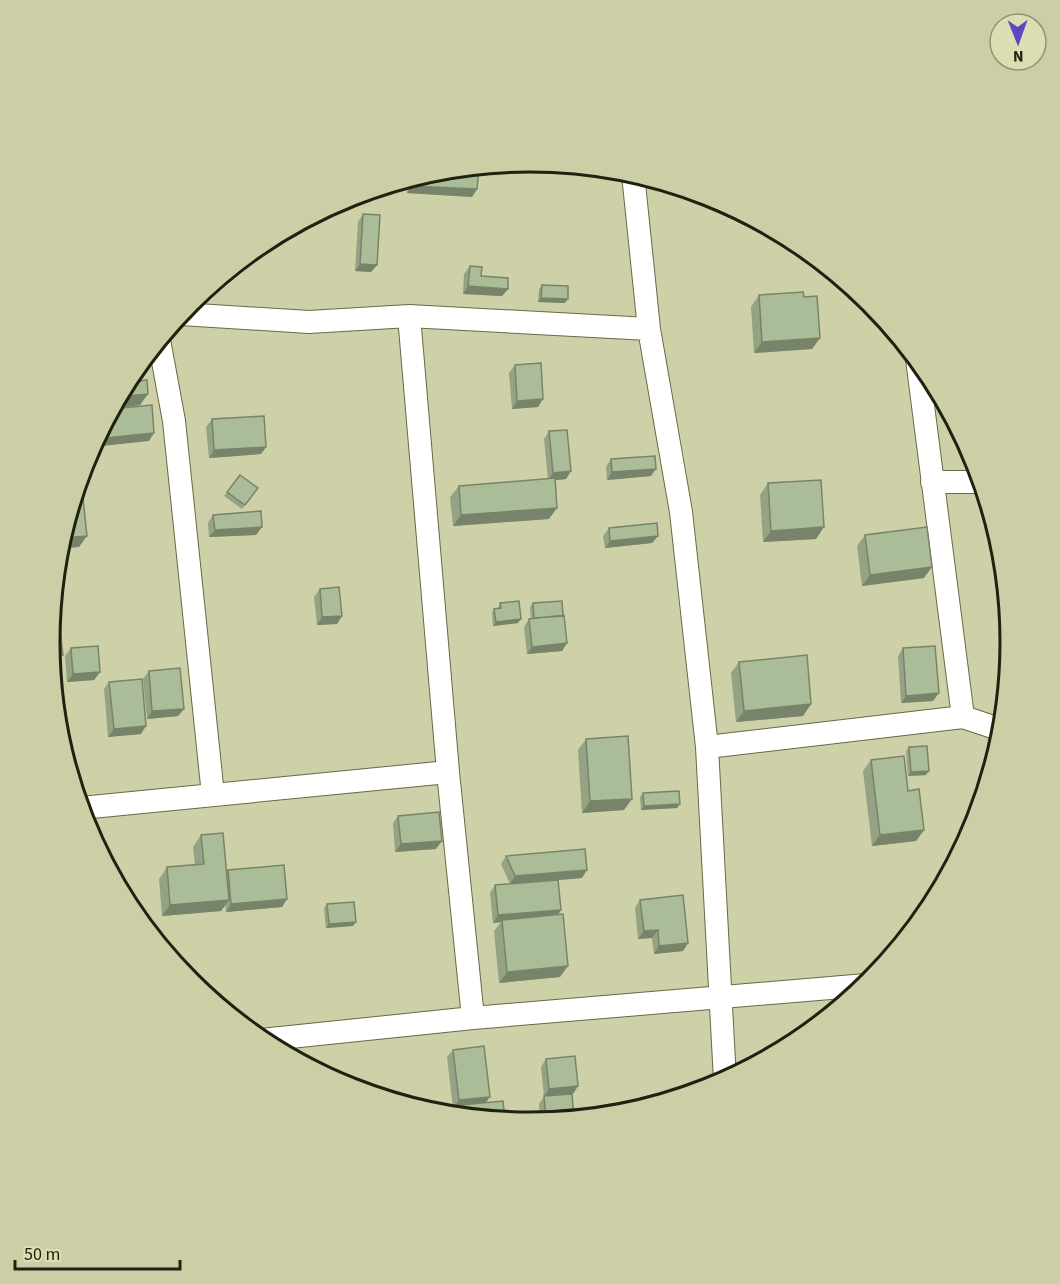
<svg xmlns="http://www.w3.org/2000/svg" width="1060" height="1284" viewBox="0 0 1060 1284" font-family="'Source Sans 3',sans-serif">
  <rect width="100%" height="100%" fill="#ced0a7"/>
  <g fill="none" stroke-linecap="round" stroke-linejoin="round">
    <defs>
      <path id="minor" d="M633 174 649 329 681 512 707 747 725 1080
        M181 314 309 322 409 316 649 329
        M409 316 448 772 473 1018
        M159 340 174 421 213 795
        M917 359 963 717
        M932 482H981
        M707 747 963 717 1002 730
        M81 808 448 772
        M261 1040 473 1018 866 985"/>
    </defs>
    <!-- minor casing -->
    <use href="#minor" stroke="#696944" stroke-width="24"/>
    <!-- minor -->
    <use href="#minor" stroke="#fff" stroke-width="22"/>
  </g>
  <!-- wall -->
  <path fill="#93a383" d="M437 171 477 189 472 197 407 193 408 179Z
    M363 214 377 265 371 272 355 271 358 222Z
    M470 266 481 276 508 289 502 296 463 294 464 274Z
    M542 285 565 303 538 302 539 289Z
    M759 295 804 297 820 338 812 349 754 353 751 307Z
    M515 365 538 407 512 409 509 373Z
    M144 371 137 381 140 405 118 408 117 400 131 375Z
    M212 419 266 447 261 454 209 458 206 427Z
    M549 431 571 471 566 479 555 480 549 519 453 526 450 497 459 486 548 479 544 439Z
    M611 459 651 476 607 480 606 467Z
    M240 475 258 488 242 509 224 496Z
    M768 483 816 539 763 542 760 495Z
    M213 515 262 527 256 535 209 537 208 523Z
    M609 528 658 536 652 543 605 548 603 536Z
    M865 535 924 578 862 586 857 546Z
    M320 589 342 616 337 624 317 625 314 597Z
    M500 603 518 623 493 626 492 613 494 609 498 608Z
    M533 603 563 616 567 643 562 651 527 654 524 627 529 619H531L530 607Z
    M71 648 100 672 94 680 67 682 65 656Z
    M903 648 933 701 901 703 898 656Z
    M739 662 811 704 803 716 736 722 731 673Z
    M149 671 184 709 178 716 147 719 143 679Z
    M109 682 141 734 108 737 104 689Z
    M586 739 624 810 582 813 578 750Z
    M909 747 926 775 908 776 906 751Z
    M871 760 908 791 924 830 916 841 872 846 863 771Z
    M643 793 680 804 677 808 641 810 640 797Z
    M398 816 436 849 395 852 393 823Z
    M201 835 226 873 228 870 287 899 282 907 226 912 225 905 221 911 162 916 159 879 167 867 195 865 193 847Z
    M506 856 587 870 582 878 558 880 561 910 558 914 560 977 499 983 494 931 501 922 493 923 490 893 495 885 510 884 501 864Z
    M640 900 688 943 683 951 654 954 652 938 638 939 635 908Z
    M327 904 353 926 326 928 324 908Z
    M453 1050 486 1103 505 1120 454 1115V1113L458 1108H453L447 1057Z
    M546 1059 578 1086 572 1094 574 1118 540 1121 539 1104 544 1097 541 1067Z"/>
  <!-- shaded-wall -->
  <path fill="#78846a" d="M412 186 477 189 472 197 407 193Z
    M360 264 377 265 371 272 355 271Z
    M223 275H232L229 279H218Z
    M468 286 508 289 502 296 463 294Z
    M541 298 568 299 565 303 538 302Z
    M820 338 812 349 754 353 762 342Z
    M144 371 136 383 126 384 134 373Z
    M148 394 140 405 118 408 126 396Z
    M543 399 538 407 512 409 517 401Z
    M154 433 149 441 92 447 96 439Z
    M266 447 261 454 209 458 214 450Z
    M656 469 651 476 607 480 612 472Z
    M571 471 566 479 548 481 553 473Z
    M557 508 549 519 453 526 461 515Z
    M262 527 256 535 209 537 215 530Z
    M824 527 816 539 763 542 771 531Z
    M87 536 79 547 59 549 62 538Z
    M658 536 652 543 605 548 610 541Z
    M932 567 924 578 862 586 870 575Z
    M342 616 337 624 317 625 322 617Z
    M521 619 518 623 493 626 496 622Z
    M567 643 562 651 527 654 532 647Z
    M63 655 57 663H52L51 656Z
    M100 672 94 680 67 682 73 674Z
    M939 693 933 701 901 703 906 696Z
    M811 704 803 716 736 722 744 711Z
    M184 709 178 716 147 719 152 711Z
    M146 726 141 734 108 737 114 729Z
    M929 771 926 775 908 776 911 772Z
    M632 799 624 810 582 813 590 801Z
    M680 804 677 808 641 810 644 806Z
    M924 830 916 841 872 846 880 835Z
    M442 841 436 849 395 852 401 844Z
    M587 870 582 878 510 884 515 876Z
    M287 899 282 907 226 912 231 904Z
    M229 900 221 911 162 916 170 905Z
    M561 910 556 918 502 920 501 922 493 923 498 915Z
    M356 922 353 926 326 928 329 924Z
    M658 930 652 938 638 939 644 931Z
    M688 943 683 951 654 954 659 946Z
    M568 966 560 977 499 983 507 972Z
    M578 1086 573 1094 544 1097 549 1089Z
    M490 1097 484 1105H460L458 1108H453L459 1100Z"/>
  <!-- building -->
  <path fill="#abbd98" stroke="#78846a" stroke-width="1.5" d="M479 167 477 189 412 186 413 178 437 171Z
    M363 214 380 215 377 265 360 264Z
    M470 266 482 267 481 276 508 278V289L468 286Z
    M232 268V275H223Z
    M542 285 568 286V299L541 298Z
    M803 292 804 297 817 296 820 338 762 342 759 295Z
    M143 360 144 371 134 373 135 382 147 380 148 394 126 396 125 388H124L131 375Z
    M541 363 543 399 517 401 515 365Z
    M152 405 154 433 96 439 112 409Z
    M264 416 266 447 214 450 212 419Z
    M567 430 571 471 553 473 549 431Z
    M655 456 656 469 612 472 611 459Z
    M240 475 258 488 245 505 227 492Z
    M555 478 557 508 461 515 459 486Z
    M821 480 824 527 771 531 768 483Z
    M83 498 87 536 62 538 74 499Z
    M261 511 262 527 215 530 213 515Z
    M657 523 658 536 610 541 609 528Z
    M927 527 932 567 870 575 865 535Z
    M339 587 342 616 322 617 320 589Z
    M519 601 521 619 496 622 494 609 501 608 500 603Z
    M562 601 563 616 534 618 533 603Z
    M564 615 567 643 532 647 529 619Z
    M60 631 63 655 51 656 50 642V632Z
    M98 646 100 672 73 674 71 648Z
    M935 646 939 693 906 696 903 648Z
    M807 655 811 704 744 711 739 662Z
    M180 668 184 709 152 711 149 671Z
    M142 679 146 726 114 729 109 682Z
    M628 736 632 799 590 801 586 739Z
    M927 746 929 771 911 772 909 747Z
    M904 756 908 791 919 789 924 830 880 835 871 760Z
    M679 791 680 804 644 806 643 793Z
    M439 812 442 841 401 844 398 816Z
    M223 833 229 900 170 905 167 867 204 864 201 835Z
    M585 849 587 870 515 876 506 856Z
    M284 865 287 899 231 904 228 870Z
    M558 880 561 910 498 915 495 885Z
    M683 895 688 943 659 946 658 930 644 931 640 900Z
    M354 902 356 922 329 924 327 904Z
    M563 914 568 966 507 972 502 920Z
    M484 1046 490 1097 459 1100 453 1050Z
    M575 1056 578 1086 549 1089 546 1059Z
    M572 1094 574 1118 546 1121 544 1096Z
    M503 1101 505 1120 461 1116 460 1105Z"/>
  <!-- crop -->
  <path d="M0 0H1060V1284H0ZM60 642a470 470 0 1 1 940 0a470 470 0 1 1-940 0Z" fill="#cccea6" fill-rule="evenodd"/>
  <path fill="none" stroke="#212111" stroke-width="3" d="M60 642a470 470 0 1 1 940 0a470 470 0 1 1-940 0Z"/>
  <!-- north arrow -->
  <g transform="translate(1018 42) rotate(179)"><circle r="28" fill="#dbddb3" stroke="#919272" stroke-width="1.5"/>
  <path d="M0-4.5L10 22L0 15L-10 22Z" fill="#6245bd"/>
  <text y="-9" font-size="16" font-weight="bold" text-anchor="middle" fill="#212111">N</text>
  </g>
  <!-- scale -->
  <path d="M15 1260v9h165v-9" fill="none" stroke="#212111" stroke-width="3"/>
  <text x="24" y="1260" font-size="18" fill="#212111" stroke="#dbddb3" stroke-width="4.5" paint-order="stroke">50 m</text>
</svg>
